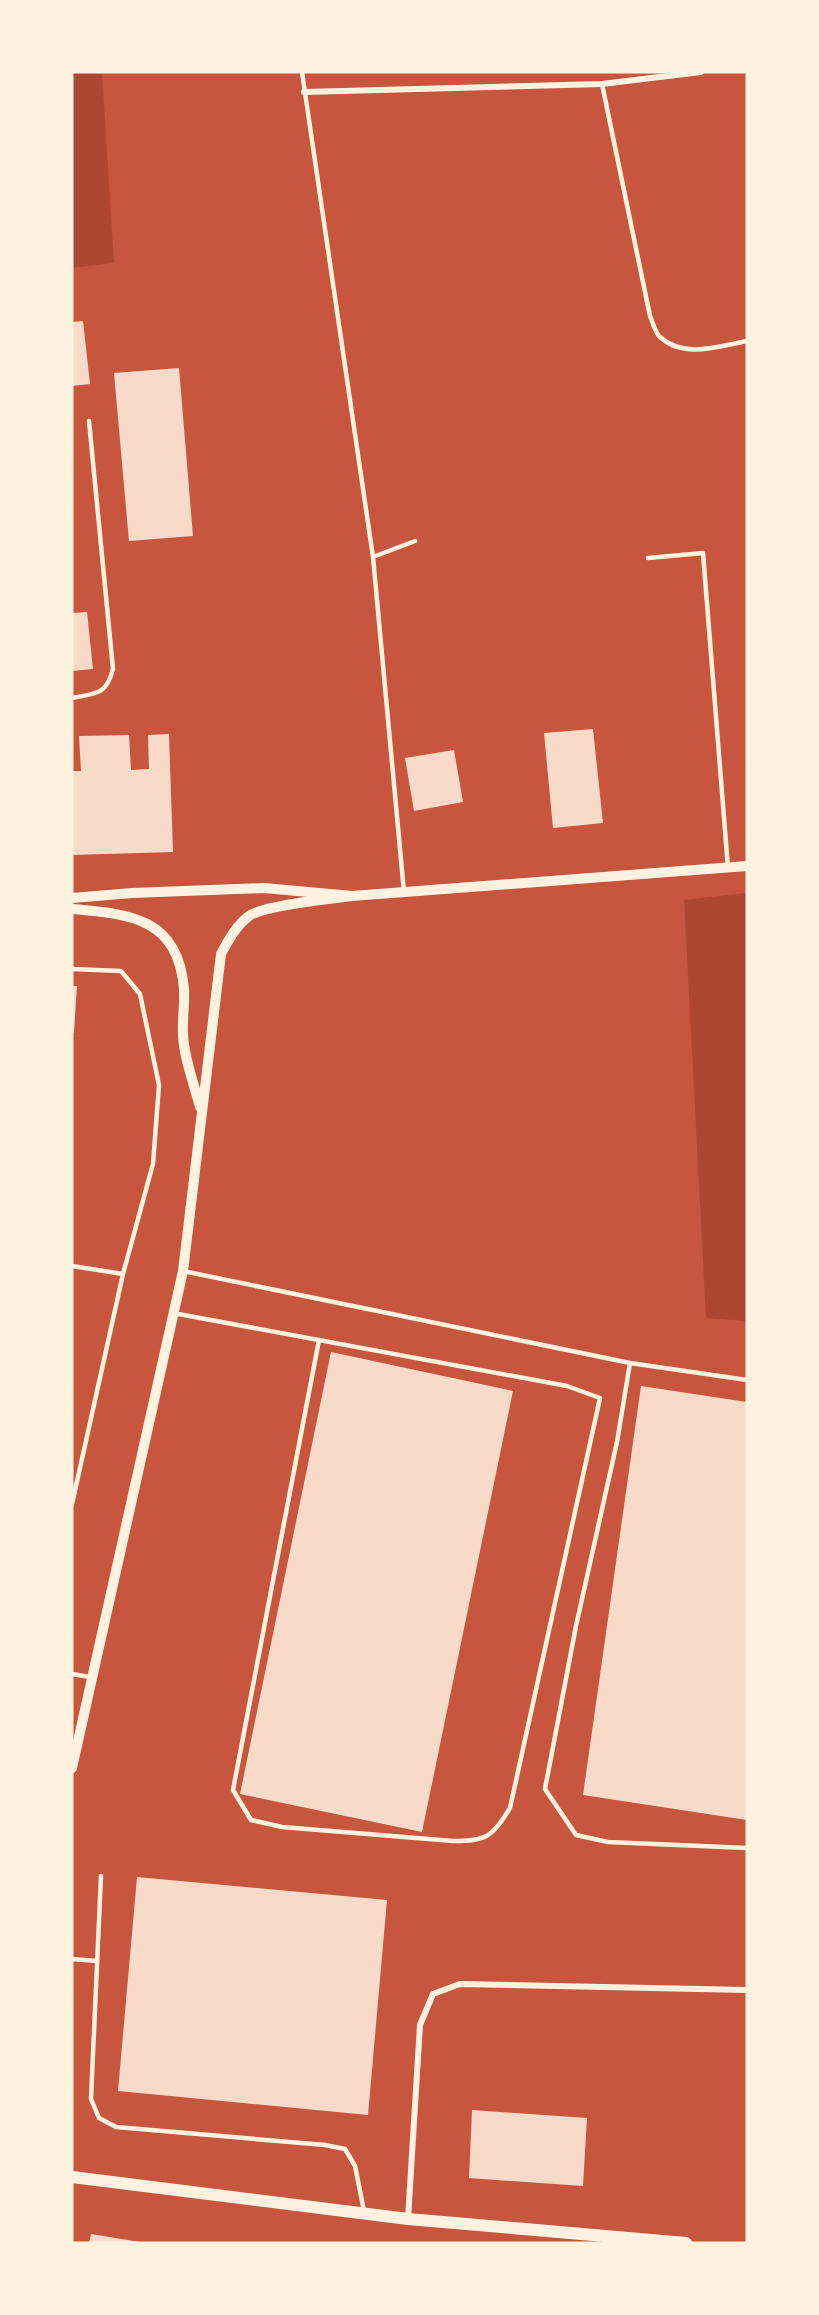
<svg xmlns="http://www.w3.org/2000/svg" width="819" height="2315" viewBox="0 0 819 2315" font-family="Jost,sans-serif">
  <rect width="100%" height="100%" fill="#c8553d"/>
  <!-- green -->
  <path fill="#ae4732" d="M72 72H102L114 263 72 268Z
    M747 893V1321L706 1318 684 900Z"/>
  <!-- building -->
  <path fill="#f7dbc8" d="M83 321 90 384 72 386V322Z
    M179 368 193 536 129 541 114 373Z
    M87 612 93 669 72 671V613Z
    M593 729 603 823 553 828 544 733Z
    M169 734 173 852 72 855V771H81L79 736 129 735 131 770 149 769 148 735Z
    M454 750 463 802 414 811 405 758Z
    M72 986H77L74 1033H72Z
    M331 1352 513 1391 422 1832 240 1794Z
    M641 1386 747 1402V1820L583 1795Z
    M137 1877 387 1900 368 2115 118 2091Z
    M472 2110 587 2118 583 2186 469 2178Z
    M91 2234 140 2242V2243H89Z"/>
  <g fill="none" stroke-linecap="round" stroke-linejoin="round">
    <!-- service -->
    <path stroke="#fff3e0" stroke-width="4.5" d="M302 72 373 557 404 892
      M602 84 650 316C653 322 655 333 660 337 684 359 719 346 747 341
      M373 557 415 541
      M648 558 703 553 728 868
      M72 698C96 693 106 696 113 669L89 421
      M72 969 121 971 140 994 159 1085 153 1164 123 1274 72 1504
      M72 1266 123 1274
      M183 1271 630 1363 747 1380
      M173 1313 567 1386 600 1398 510 1808C492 1837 487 1841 453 1841L282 1827 251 1820 233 1790 319 1340
      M630 1363 617 1442 576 1626 545 1789 576 1835 608 1842 747 1848
      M72 1674 90 1677
      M101 1876 91 2099 99 2118 116 2127 325 2145 345 2149 355 2166 364 2211
      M72 1959 97 1961"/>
    <!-- minor -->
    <path stroke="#fff3e0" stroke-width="6" d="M304 92 602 84 701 72
      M408 2219 420 2025 433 1994 460 1984 747 1990"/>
    <!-- tertiary -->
    <path stroke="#fff3e0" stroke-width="10" d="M72 898 132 893 264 888 352 896 747 866
      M72 909C131 914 178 918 184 989 185 1004 182 1020 183 1035 184 1058 194 1084 200 1107
      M72 1768 183 1271 221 954C229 939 236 926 249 916 264 905 331 899 352 896"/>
    <!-- secondary -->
    <path stroke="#fff3e0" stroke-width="12" d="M72 2177 408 2219 686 2243"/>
  </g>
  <!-- border -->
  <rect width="819" height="2315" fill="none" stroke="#fff3e0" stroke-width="147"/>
</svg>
